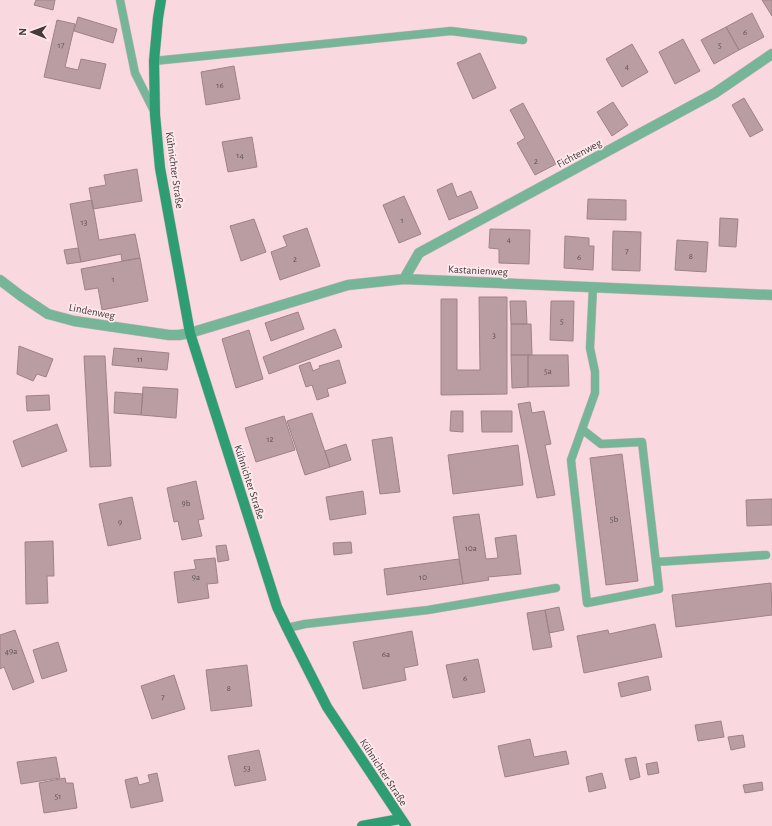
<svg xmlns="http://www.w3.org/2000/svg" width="772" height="826" viewBox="0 0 772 826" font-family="'Alegreya Sans',sans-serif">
  <rect width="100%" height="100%" fill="#f9d9df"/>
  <!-- building -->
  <path fill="#ba9da2" stroke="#9f8287" d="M36 0H55L53 10 34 5Z
    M762 0H772V16Z
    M752 13 764 37 739 50 726 27Z
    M78 17 117 29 113 43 74 31Z
    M57 20 75 24 65 67 78 70 81 59 106 64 100 89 44 77Z
    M726 27 739 50 714 64 701 40Z
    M683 39 700 71 675 84 659 52Z
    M632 44 648 72 622 87 606 59Z
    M480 53 496 88 473 99 457 63Z
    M234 66 240 99 206 105 201 72Z
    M744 98 763 130 750 137 732 105Z
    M613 102 628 125 612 136 597 112Z
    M523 103 556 164 535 175 517 143 525 138 510 110Z
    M252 137 257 167 228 172 222 142Z
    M137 169 142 201 93 209 89 188 106 185 104 175Z
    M452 183 457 197 471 191 478 208 449 220 437 190Z
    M404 196 421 234 399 243 383 205Z
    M588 199 626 200V220L587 219Z
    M92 200 99 240 135 234 140 258 122 261 121 254 81 262 70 204Z
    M720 218 738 219 736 247 719 246Z
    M254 219 266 252 241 261 230 226Z
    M307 228 320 266 280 280 271 252 287 246 283 236Z
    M490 229 530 230 529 264 499 263V249L489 248Z
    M613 231 641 232 640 271 612 270Z
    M565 236 589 238V246H594L593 270 564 268Z
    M677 240 708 242 706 272 675 270Z
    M78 248 81 262 67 264 64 250Z
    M140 258 148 301 102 310 98 288 85 290 81 269Z
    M479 297H507V394L441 395V299H457V370H480Z
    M510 301H526L527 324H511Z
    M551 301H574L573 341 550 340Z
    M298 312 304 329 271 341 265 323Z
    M511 324H531L532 355H511Z
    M335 329 342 347 269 374 263 357Z
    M249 330 263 379 236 388 222 339Z
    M19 346 53 359 46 377 37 374 33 381 17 374Z
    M114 348 169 353 167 370 112 365Z
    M511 355H528V387L512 388Z
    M528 355H568L569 386 528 387Z
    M84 356H105L111 466 90 467Z
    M339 360 346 383 327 389 329 396 317 400 312 385 306 387 299 366 310 362 313 371 320 368 319 366Z
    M143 387 178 389 176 418 141 415Z
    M115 392 143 394 141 415 114 413Z
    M49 395 50 410 27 411 26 396Z
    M530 402 532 413 544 411 551 444 545 445 555 495 537 498 518 404Z
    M451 411H463V432L450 431Z
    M481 411H512V432H482Z
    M312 413 330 467 305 475 287 421Z
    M284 416 295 450 256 462 245 428Z
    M57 424 67 451 22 467 13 441Z
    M392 437 400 492 380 494 372 440Z
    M346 444 351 460 330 467 325 451Z
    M518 445 523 485 453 494 448 455Z
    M622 454 638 581 606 585 590 458Z
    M196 481 204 519 198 520 202 536 182 540 178 521 174 522 167 488Z
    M363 491 366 514 330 520 326 497Z
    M132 497 141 539 108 546 99 504Z
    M772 499V525L747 526 746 500Z
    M479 514 486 559 498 558 495 538 516 535 521 574 488 577 489 580 463 584 453 517Z
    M53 541 54 576H47L48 603 26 604 25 542Z
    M351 542 352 553 334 555 333 543Z
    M226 545 229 560 218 562 216 546Z
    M215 558 218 583 207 584 209 598 178 603 174 572 196 569 194 560Z
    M459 559 463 584 387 595 384 569Z
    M771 583 772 615 676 627 672 595Z
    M559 607 564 630 549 633 545 610Z
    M545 610 552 647 533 650 527 613Z
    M655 624 662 657 584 673 577 636 608 630 609 634Z
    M15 630 34 682 13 690 4 667 0 669V635Z
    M412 631 418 665 404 668 406 680 363 689 353 642Z
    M58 642 67 671 42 679 33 650Z
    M478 659 485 692 453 698 446 665Z
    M247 665 252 706 211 711 206 670Z
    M174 675 185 709 152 719 141 686Z
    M648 676 651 690 621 697 618 683Z
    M721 721 724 737 698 741 695 725Z
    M743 735 745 747 731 750 728 737Z
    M530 739 534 757 566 751 569 764 505 777 498 746Z
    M259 750 266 780 235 786 228 756Z
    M56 757 60 778 21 784 17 762Z
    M636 757 640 777 630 780 625 759Z
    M657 762 659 773 648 775 646 764Z
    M157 773 163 801 131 808 125 780 137 777 139 785 150 782 148 775Z
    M602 773 606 788 589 792 586 777Z
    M65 778 66 783H73L77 808 44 813 39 783Z
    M762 782 763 790 745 793 743 785Z"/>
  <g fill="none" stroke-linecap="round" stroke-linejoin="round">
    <defs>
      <path id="lane" d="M120 0 135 73 155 113
        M154 61 451 31 523 40
        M583 430 601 444 642 442 659 589 587 603 571 460 595 393V372L590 348 593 287
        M656 562 766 555
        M287 628 305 624 428 610 556 588"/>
      <path id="street" d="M404 279 419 253 715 93 772 54
        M0 280 21 296 48 314 74 321 169 335H179L190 333 348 285 404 279 772 295"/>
      <path id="secondary" d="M161 0 158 18 154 61 155 115 160 168 190 333 277 607 287 628 327 707 406 826
        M362 826 400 819"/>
    </defs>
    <!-- lane casing -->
    <use href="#lane" stroke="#d1b6bb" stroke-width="9"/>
    <!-- street casing -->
    <use href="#street" stroke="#d1b6bb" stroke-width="11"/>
    <!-- secondary casing -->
    <use href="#secondary" stroke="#d1b6bb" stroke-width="11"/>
    <!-- lane -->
    <use href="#lane" stroke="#77b598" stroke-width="8"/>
    <!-- street -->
    <use href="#street" stroke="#77b598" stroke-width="10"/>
    <!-- secondary -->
    <use href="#secondary" stroke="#2f9d73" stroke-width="10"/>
  </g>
  <g text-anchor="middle" stroke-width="3.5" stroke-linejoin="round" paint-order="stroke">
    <!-- number labels -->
    <g font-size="9" fill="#625255">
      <text x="745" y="35">6</text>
      <text x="61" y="48">17</text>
      <text x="720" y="48">5</text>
      <text x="627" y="69">4</text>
      <text x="220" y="88">16</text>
      <text x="240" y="158">14</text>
      <text x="536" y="164">2</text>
      <text x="402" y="223">1</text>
      <text x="84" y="225">13</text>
      <text x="509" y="242">4</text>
      <text x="627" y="254">7</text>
      <text x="691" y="259">8</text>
      <text x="579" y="260">6</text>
      <text x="295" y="262">2</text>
      <text x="113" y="282">1</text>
      <text x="562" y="324">5</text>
      <text x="494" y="338">3</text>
      <text x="140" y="362">11</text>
      <text x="548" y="374">5a</text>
      <text x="270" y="442">12</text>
      <text x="186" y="506">9b</text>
      <text x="614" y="522">5b</text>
      <text x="120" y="525">9</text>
      <text x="471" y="551">10a</text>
      <text x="196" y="580">9a</text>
      <text x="423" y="580">10</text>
      <text x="11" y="654">49a</text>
      <text x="386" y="657">6a</text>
      <text x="465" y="681">6</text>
      <text x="229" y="691">8</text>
      <text x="163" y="700">7</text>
      <text x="247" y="771">53</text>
      <text x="58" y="799">51</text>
    </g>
    <!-- street labels -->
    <g font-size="11" fill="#45393b" stroke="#feeaee">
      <text transform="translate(579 153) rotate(-28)" y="4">Fichtenweg</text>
      <text transform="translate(175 170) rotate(82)" y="4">Kühnichter Straße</text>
      <text transform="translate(478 270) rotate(3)" y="4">Kastanienweg</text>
      <text transform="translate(92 311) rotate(11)" y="4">Lindenweg</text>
      <text transform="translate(250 482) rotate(72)" y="4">Kühnichter Straße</text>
      <text transform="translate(384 772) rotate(57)" y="4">Kühnichter Straße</text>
    </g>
  </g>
  <!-- north arrow -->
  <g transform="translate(32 32) rotate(271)" stroke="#feeaee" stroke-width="3" paint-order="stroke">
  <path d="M0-3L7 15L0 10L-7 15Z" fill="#45393b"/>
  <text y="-6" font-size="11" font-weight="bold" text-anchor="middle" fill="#45393b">N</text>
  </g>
</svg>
